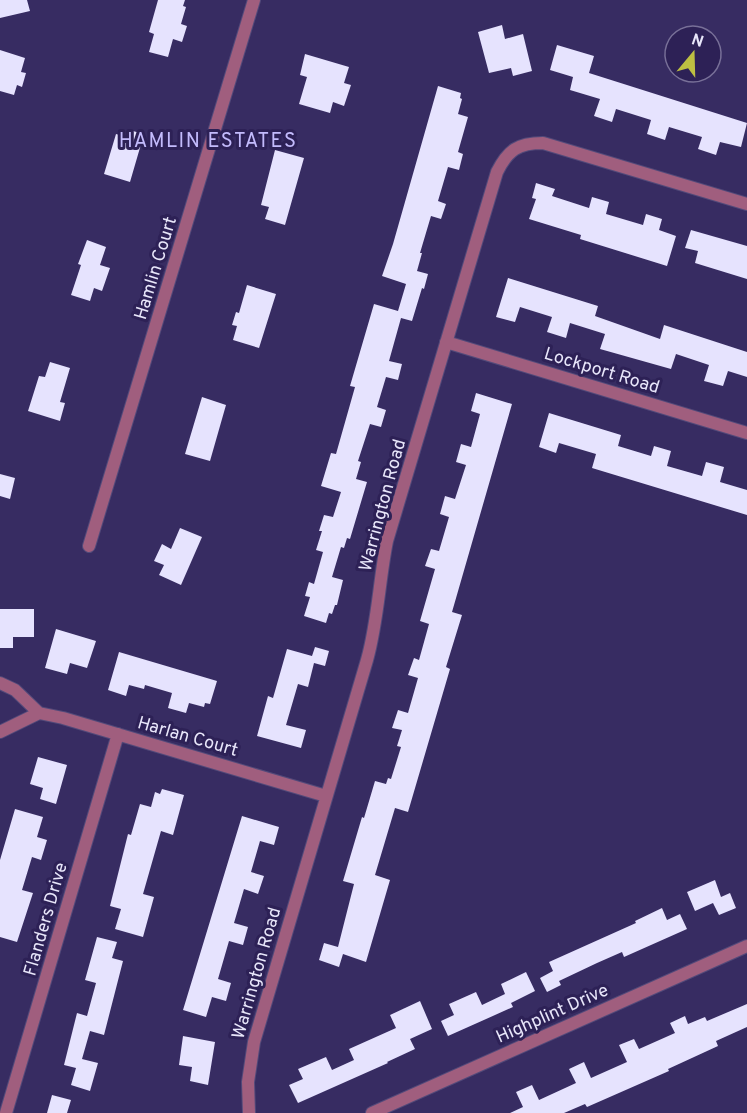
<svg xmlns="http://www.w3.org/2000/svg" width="747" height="1113" viewBox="0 0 747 1113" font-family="Overpass,sans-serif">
  <rect width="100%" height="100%" fill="#372c62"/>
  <!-- building -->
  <path fill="#e6e3fe" d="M0 0H27L30 11 0 18Z
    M158 0H185L183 6 186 7 181 24 187 26 182 42 173 39 168 57 149 52 154 34 149 32Z
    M502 25 505 39 523 34 532 71 513 76 511 68 489 73 478 32Z
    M557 45 594 56 589 73 747 123 741 147 720 142 716 155 698 149 702 137 669 127 665 140 647 134 651 120 616 109 612 122 594 116 600 99 570 90 573 77 550 70Z
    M0 50 25 58 21 72 26 73 22 87 17 85 14 95 0 91Z
    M305 54 349 67 344 83 351 85 344 106 333 102 330 113 299 104 307 77 300 75Z
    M438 86 461 93 460 98 462 99 458 114 468 117 458 152 463 154 459 170 448 167 438 201 446 204 441 219 431 216 420 253H422L417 271 428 274 424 289 422 288 412 321 401 318 389 361 402 364 398 380 386 377 377 407 386 410 381 427 370 424 358 461 361 462 356 479 367 482 350 539 347 538 344 548 341 547 332 577 343 580 337 605H335L332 614 329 613 326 623 304 616 310 597 305 596 309 582 314 584 323 552 316 550 322 531H319L324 515 333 517 341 492 321 486 331 453 336 454 355 387 350 386 374 304 398 311 406 284 382 276 393 244Z
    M129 130 144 134 130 182 104 174 116 134 127 137Z
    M275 150 304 158 285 225 265 219 269 207 261 205Z
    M536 183 555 189 552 196 589 208 592 197 609 202 606 214 643 225 646 214 662 219 659 230 676 236 667 266 580 239 581 235 529 219 536 199 532 198Z
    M691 230 747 246V279L695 263 698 251 685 248Z
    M87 240 106 247 100 265 110 268 102 291 94 288 90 301 71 295 81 265 78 264Z
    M508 278 598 306 595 316 660 339 664 325 747 352V377L728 371 723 386 704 381 709 365 676 354 671 369 600 349 605 334 570 323 566 338 547 332 552 317 520 307 515 322 496 317Z
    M247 285 276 294 259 348 233 340 237 326 232 325 236 312 239 313Z
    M50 362 70 368 60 402 65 403 60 421 28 411 39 376 45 377Z
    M476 393 512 404 452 612 462 615 446 667 450 669 408 812 395 808 375 875 390 880 366 962 343 954 339 967 319 960 324 943 338 947 354 884 343 881 362 817 364 818 375 781 386 784 388 778 391 779 401 747 397 746 402 730 392 728 398 710 408 713 418 678 408 675 414 658 419 660 429 624 420 621 435 569 425 566 431 549 439 551 449 517 440 514 445 496 455 499 466 465 456 462 461 444 471 447 480 414 471 411Z
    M202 397 226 405 210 461 185 454Z
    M549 413 621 435 618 446 651 456 654 446 671 451 667 466 702 476 706 462 724 467 720 482 747 490V515L592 468 596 454 559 443 556 453 539 447Z
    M0 474 15 478 10 499 0 496Z
    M180 528 202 537 181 585 159 575 164 565 154 561 162 544 171 549Z
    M0 609H34V637H13V648H0Z
    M56 629 96 641 87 668 70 663 67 674 45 668Z
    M315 647 329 651 325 666 314 663 308 687 298 684 286 725 306 730 301 748 257 736 268 696 273 698 287 649 312 656Z
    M119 652 217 681 210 704 205 703 204 707 189 703 186 713 168 708 172 693 145 685 144 689 129 685 126 696 108 690Z
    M38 757 67 765 56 804 40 799 43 788 30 784Z
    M162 789 184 795 173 835 161 831 143 894 154 897 143 937 115 929 121 909 110 906 128 834 131 835 140 804 151 807 155 792 160 794Z
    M15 809 43 817 37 837 47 840 41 860 32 857 22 890 33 893 17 942 0 937V860Z
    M242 816 279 827 274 845 260 841 251 872 264 876 258 894 244 889 234 923 248 927 243 945 229 941 218 979 231 983 226 1001 212 997 206 1017 183 1010Z
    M715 880 721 897 730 893 736 908 719 915 713 903 695 911 687 892Z
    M662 908 667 920 680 914 687 929 624 957 622 952 597 963 559 981 561 985 547 992 540 978 553 971 549 962 636 923 635 921Z
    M97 937 117 942 112 958 123 961 104 1035 90 1031 82 1059 98 1063 90 1091 71 1085 76 1068 64 1065 77 1013 87 1016 96 983 85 980Z
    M526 972 535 991 511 1003 513 1007 448 1036 441 1021 454 1015 449 1004 476 992 482 1005 505 994 501 984Z
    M420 1001 432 1029 410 1039 415 1049 387 1062 388 1063 298 1103 289 1085 303 1079 298 1069 326 1057 332 1070 354 1060 349 1049 396 1028 390 1015Z
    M747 1004V1027L716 1041 718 1046 668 1069 669 1071 587 1107 585 1104 564 1113H510L523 1107 516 1092 532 1085 539 1100 576 1083 569 1069 584 1062 591 1078 627 1062 619 1045 634 1039 639 1049 675 1033 670 1023 685 1016 688 1024 705 1017 707 1021Z
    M183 1036 215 1042 208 1085 190 1081 192 1067 179 1065Z
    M52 1095 71 1100 67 1113H47Z"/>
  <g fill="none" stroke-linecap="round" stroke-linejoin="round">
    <defs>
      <path id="minor" d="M446 342 747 433
        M89 546 254 0
        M0 683 15 690 39 713 63 718 326 796
        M0 732 39 713
        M6 1113 118 734
        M249 1113 248 1082 254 1042 367 660C378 621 379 581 387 541L497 172C508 150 518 143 543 143L747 204
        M372 1113 747 946"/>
    </defs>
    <!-- minor casing -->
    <use href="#minor" stroke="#534a7a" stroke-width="14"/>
    <!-- minor -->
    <use href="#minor" stroke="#a05e7e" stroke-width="12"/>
  </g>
  <g text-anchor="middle" stroke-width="6" stroke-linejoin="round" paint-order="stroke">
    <!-- street labels -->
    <g font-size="18" fill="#e8e6fa" stroke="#2d2156">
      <text transform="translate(155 268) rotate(-73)" y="6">Hamlin Court</text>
      <text transform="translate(602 370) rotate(17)" y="6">Lockport Road</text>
      <text transform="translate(382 505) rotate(-75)" y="6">Warrington Road</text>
      <text transform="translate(188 736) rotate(16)" y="6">Harlan Court</text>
      <text transform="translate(45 919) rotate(-74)" y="6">Flanders Drive</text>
      <text transform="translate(256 973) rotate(-74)" y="6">Warrington Road</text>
      <text transform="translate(552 1013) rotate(-24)" y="6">Highplint Drive</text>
    </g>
    <!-- neighbourhood labels -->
    <g font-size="20" letter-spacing="1.5" fill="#c3bbfc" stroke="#2d2156">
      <text x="208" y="147">HAMLIN ESTATES</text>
    </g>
  </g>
  <!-- north arrow -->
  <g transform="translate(693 54) rotate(19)"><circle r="28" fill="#2d2156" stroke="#787098" stroke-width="1.5"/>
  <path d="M0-4.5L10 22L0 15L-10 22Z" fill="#bdbf42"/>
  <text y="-9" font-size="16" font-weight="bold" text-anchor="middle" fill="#e8e6fa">N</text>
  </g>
</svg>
